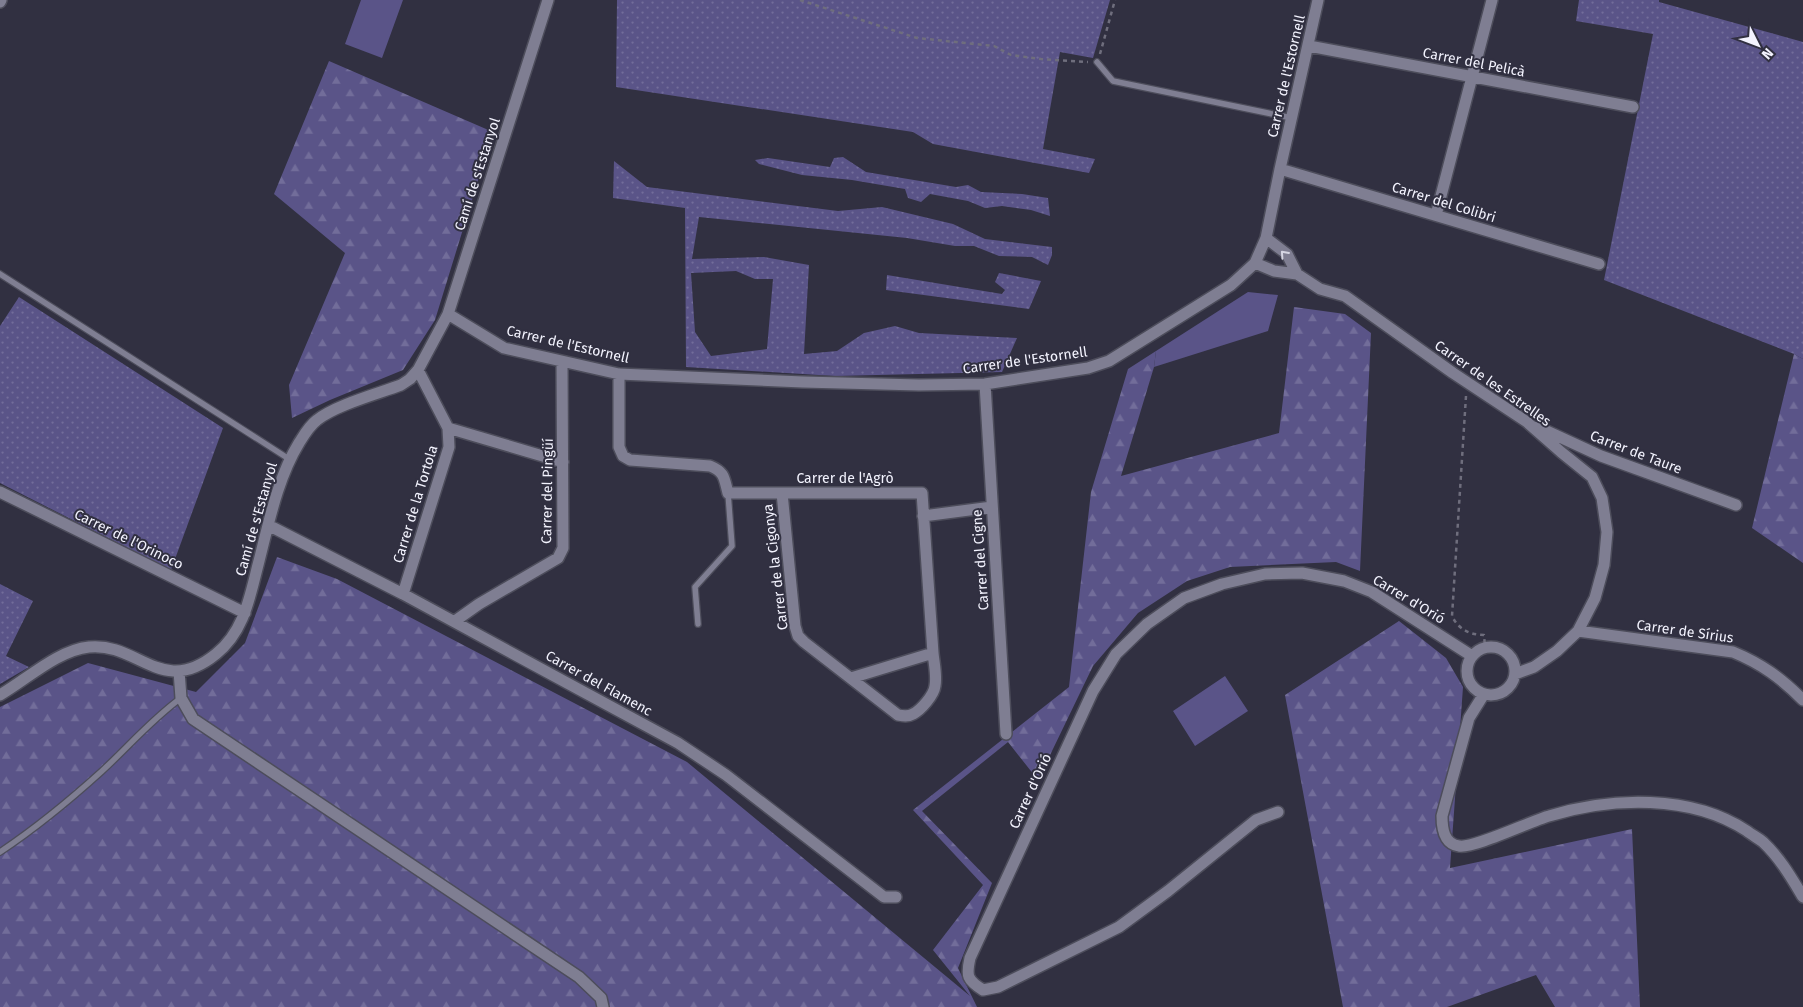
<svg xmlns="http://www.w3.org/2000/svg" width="1803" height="1007" viewBox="0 0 1803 1007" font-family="'Fira Sans',sans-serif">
  <defs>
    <pattern id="grass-dots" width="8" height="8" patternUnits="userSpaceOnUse" patternTransform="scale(1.25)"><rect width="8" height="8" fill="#5a5488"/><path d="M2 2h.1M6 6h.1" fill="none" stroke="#726d9a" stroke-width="1.8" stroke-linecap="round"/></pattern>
    <pattern id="forest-firs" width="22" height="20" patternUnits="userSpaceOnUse" patternTransform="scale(1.25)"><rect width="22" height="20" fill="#5a5488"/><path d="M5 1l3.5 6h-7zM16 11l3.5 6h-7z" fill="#726d9a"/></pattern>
  </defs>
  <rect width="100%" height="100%" fill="#313041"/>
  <!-- grass -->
  <path fill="url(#grass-dots)" fill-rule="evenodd" d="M617 0H1110L1093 58 1060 52 1043 149 1095 159 1089 173 933 144 913 132 616 87Z
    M1579 0H1659V2L1803 42V359L1794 354 1604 280 1653 34 1576 21Z
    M843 157 866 172 956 187 968 185 981 192 1022 194 1048 198 1050 216 1031 210 1002 206 985 208 968 201 930 194 921 202 908 198 905 189 852 180 802 175 759 164 755 160 768 158 830 167 834 158Z
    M614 161 647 187 838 211 882 207 953 224 985 239 1052 247V255L1048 265 1032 257 999 256 974 246H955L907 238 699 217 692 259 764 257 809 265 804 354 837 351 864 333 895 326 919 333 1017 338 1002 372 835 376 686 367 685 208 613 198ZM736 271 755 279H773L767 349 711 356 695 332 691 273Z
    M999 273 1041 281 1029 309 886 290 887 275 1002 294 1005 290 995 282Z
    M19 297 223 428 171 570 0 483V326Z
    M0 584 33 601 6 656 29 667 0 684Z"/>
  <!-- forest -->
  <path fill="url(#forest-firs)" d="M329 61 493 132 435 320 403 370 330 400 292 418 289 385 345 253 274 194Z
    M1294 307 1345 314 1371 333 1360 571 1336 562 1230 567 1187 581 1138 613 1093 666 1038 780 1008 742 922 811 992 883 958 968 977 1007H0V707L88 663 196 692 245 643 277 557 337 579 687 762 970 996 933 950 983 885 913 810 1069 687 1091 492 1128 369 1156 351 1154 367 1121 476 1279 433Z
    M1794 354 1803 359V563L1752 528Z
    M1399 621 1446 658 1463 687 1450 868 1632 829 1640 1007H1555L1536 975 1447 1007H1343L1285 695Z"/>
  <!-- garden -->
  <path fill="#5a5488" d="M361 0H403L382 58 345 44Z
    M1248 292 1278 295 1268 331 1154 367 1156 351Z
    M1225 676 1248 711 1195 746 1173 711Z"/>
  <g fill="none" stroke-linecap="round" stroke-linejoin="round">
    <defs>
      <path id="lane" d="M1097 62 1113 81 1292 118
        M0 274 289 459
        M698 624 695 587 732 546 728 493
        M0 852C36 828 70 800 102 771 128 747 152 719 181 698"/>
      <path id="street" d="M0 2 1 0
        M1309 46 1633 107
        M1280 169 1599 264
        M1436 215 1492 0
        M1266 238 1287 254 1297 274
        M1255 263 1274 271 1297 274 1320 289 1345 296 1453 373 1527 422 1561 452 1592 477 1602 498 1607 532 1604 565 1595 598 1578 631 1557 651 1534 667 1515 674
        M448 314 504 348 619 374 803 382 919 385 985 384 1088 368 1109 361 1231 285 1255 263 1266 238 1280 169 1318 0
        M619 374V447L623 456 630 460 710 466C725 472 724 478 728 493H922L933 653 851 678
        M985 384 1006 734
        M1538 427 1601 456 1736 505
        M448 428 563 462
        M0 492 245 613
        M782 493 795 626 798 636 804 642 898 715C903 716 908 717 913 714 921 710 934 695 935 686 937 676 934 663 933 653
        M923 516 992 507
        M268 525 403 594 678 743 726 775 884 897H896
        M403 594 449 447 448 428 418 370
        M455 621 479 604 558 558 563 548 562 362
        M1578 631 1733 652C1762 664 1781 678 1803 700
        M1467 671a24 24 0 1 1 48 0a24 24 0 1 1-48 0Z
        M179 671 181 698 193 719 579 977 601 998 603 1007
        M1484 694 1469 718 1442 816C1442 829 1444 844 1459 846 1473 849 1531 821 1549 816 1611 797 1691 794 1747 831 1752 835 1758 838 1763 842 1780 858 1791 877 1803 897
        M0 695C26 680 58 650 89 647 138 642 162 698 216 654 245 631 250 595 259 561 269 522 278 477 299 443 304 435 309 426 317 420 336 405 377 394 401 385L410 379 418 370 448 314 548 0
        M1278 812 1256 820 1168 891 1119 927 998 987 983 990C967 980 966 976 970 958L1093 691 1116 654 1147 624 1184 598 1222 584 1265 574 1302 573 1344 581 1372 592 1472 656"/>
    </defs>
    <!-- lane casing -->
    <use href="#lane" stroke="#4d4d5b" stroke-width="8"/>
    <!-- street casing -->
    <use href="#street" stroke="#4d4d5b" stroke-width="14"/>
    <!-- path -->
    <path stroke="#6f6e7d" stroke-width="2.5" stroke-dasharray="4 4" stroke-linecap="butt" d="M800 0 917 38 994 46 1011 55 1041 59 1088 62
      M1100 54 1115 0
      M1466 396 1452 616C1458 629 1470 635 1484 635L1485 647"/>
    <!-- lane -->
    <use href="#lane" stroke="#7f7e92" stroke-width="5.5"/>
    <!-- street -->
    <use href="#street" stroke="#7f7e92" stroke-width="11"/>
  </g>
  <!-- one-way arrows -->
  <defs><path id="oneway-chevron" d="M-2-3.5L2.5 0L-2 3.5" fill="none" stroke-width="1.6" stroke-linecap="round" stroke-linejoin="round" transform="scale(1.25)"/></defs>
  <use stroke="#d6d6e3" href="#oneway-chevron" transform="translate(1284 254) rotate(-132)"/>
  <g text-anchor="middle" stroke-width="4" stroke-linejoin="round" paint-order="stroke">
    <!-- street labels -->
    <g font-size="14" fill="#f3f3fe" stroke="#313041">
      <text transform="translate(1474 62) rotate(11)" y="5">Carrer del Pelicà</text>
      <text transform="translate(1286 76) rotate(-77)" y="5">Carrer de l'Estornell</text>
      <text transform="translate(477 174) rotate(-72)" y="5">Camí de s'Estanyol</text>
      <text transform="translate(1444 202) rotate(17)" y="5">Carrer del Colibri</text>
      <text transform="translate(568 344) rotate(13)" y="5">Carrer de l'Estornell</text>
      <text transform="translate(1025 360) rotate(-8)" y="5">Carrer de l'Estornell</text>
      <text transform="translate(1493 383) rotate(35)" y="5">Carrer de les Estrelles</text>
      <text transform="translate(1636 452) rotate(21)" y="5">Carrer de Taure</text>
      <text x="845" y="483">Carrer de l'Agrò</text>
      <text transform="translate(547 491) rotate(-89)" y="5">Carrer del Pingüí</text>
      <text transform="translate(415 504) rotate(-73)" y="5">Carrer de la Tortola</text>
      <text transform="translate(256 519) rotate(-74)" y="5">Camí de s'Estanyol</text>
      <text transform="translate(129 539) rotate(26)" y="5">Carrer de l'Orinoco</text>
      <text transform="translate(980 560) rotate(-94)" y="5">Carrer del Cigne</text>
      <text transform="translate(775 567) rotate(-97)" y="5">Carrer de la Cigonya</text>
      <text transform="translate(1409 599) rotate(31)" y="5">Carrer d'Orió</text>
      <text transform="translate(1685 631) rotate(8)" y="5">Carrer de Sírius</text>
      <text transform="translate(599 683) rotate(29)" y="5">Carrer del Flamenc</text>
      <text transform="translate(1030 791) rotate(-65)" y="5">Carrer d'Orió</text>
    </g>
  </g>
  <!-- north arrow -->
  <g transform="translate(1758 45) rotate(132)" stroke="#313041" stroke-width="4" paint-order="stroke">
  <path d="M0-4L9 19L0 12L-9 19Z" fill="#f3f3fe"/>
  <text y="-8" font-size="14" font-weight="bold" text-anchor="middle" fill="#f3f3fe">N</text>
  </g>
</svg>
